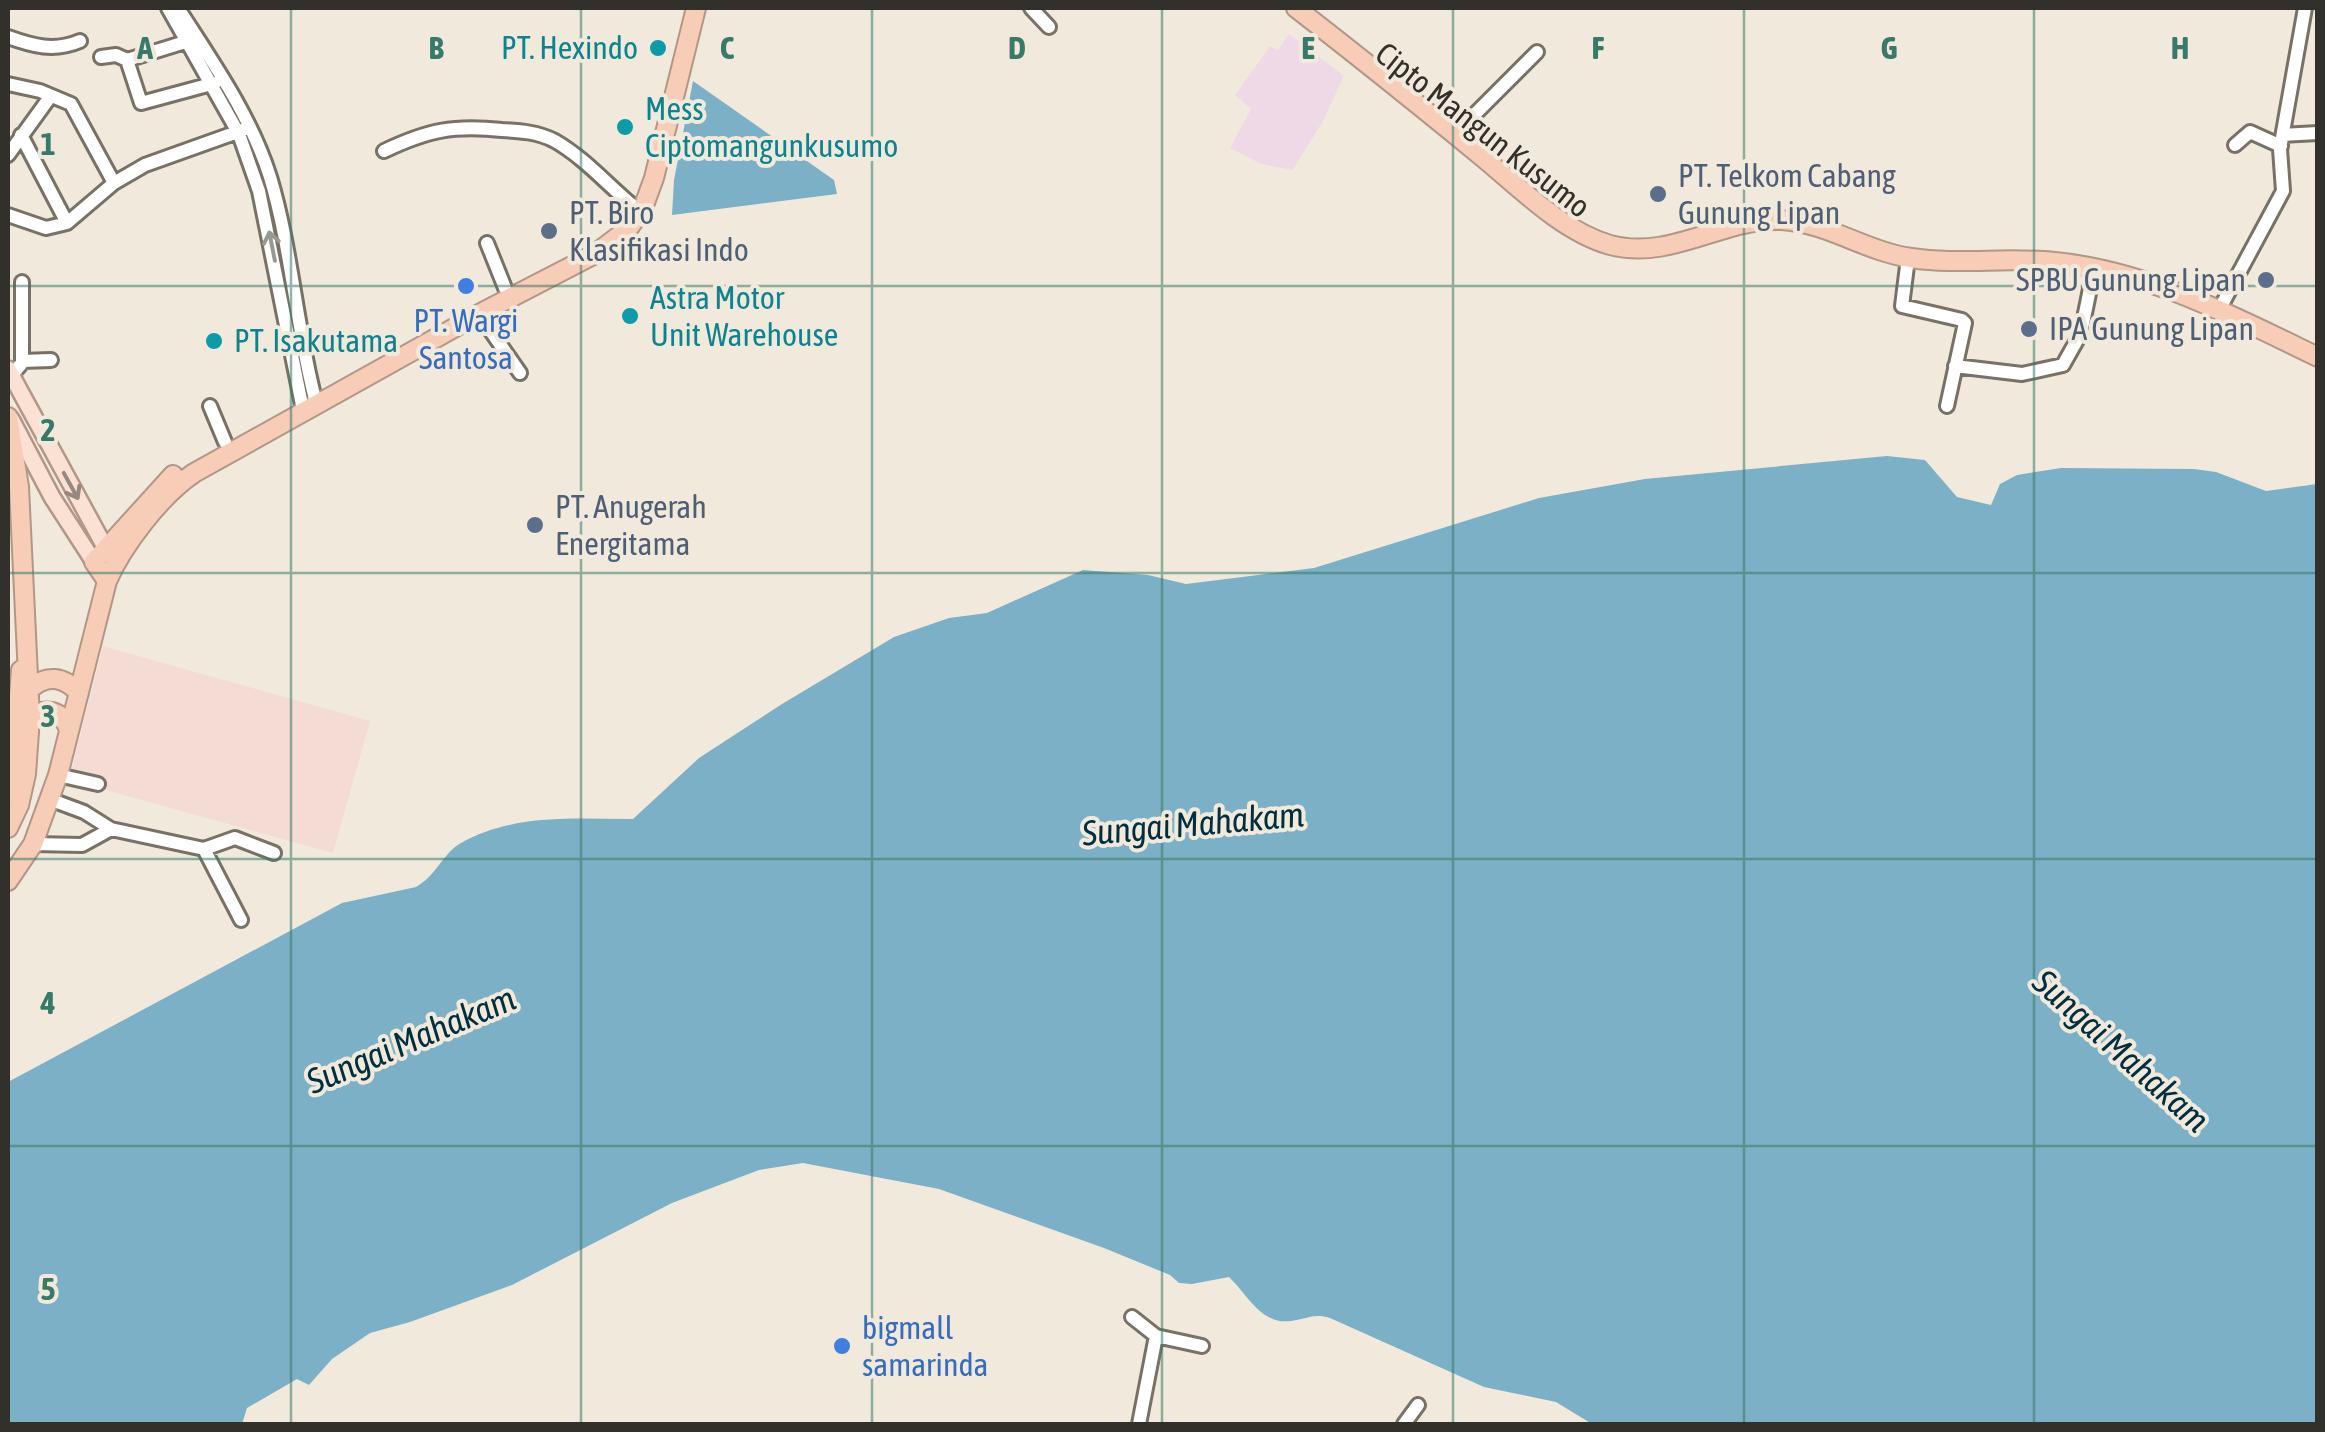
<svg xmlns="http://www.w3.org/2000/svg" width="2325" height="1432" viewBox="0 0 2325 1432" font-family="'Asap Condensed',sans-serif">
  <rect width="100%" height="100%" fill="#f1eadc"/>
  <!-- commercial -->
  <path fill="#efd9e7" d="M1289 34 1344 76 1324 119 1293 170 1261 164 1230 148 1251 109 1235 95 1270 46 1278 50Z"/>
  <!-- industrial -->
  <path fill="#f4dbd3" d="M103 646 370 721 333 853 69 780Z"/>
  <!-- water -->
  <path fill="#7cb0c6" d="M693 81 834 180 837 194 672 215 674 180Z
    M1887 456 1925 460 1957 497 1991 505 2000 484 2017 475 2061 468 2194 469 2216 472 2266 491 2317 484V1424H1592L1556 1402 1484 1387 1330 1318C1314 1313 1307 1319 1291 1321 1261 1325 1248 1295 1229 1277L1192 1284 1179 1283 1170 1275 1104 1248 939 1189 803 1163 759 1170 672 1203 512 1285 410 1322 370 1333 332 1359 309 1385 297 1379 247 1408 242 1424H8V1082L342 903 416 887C436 876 443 853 461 843 514 813 575 819 633 819L699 758 782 704 894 637 949 618 987 613 1083 570 1148 575 1186 584 1314 568 1539 498 1645 479Z"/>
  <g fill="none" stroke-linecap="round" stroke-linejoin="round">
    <defs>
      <path id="minor" d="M168 8 239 134 259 191 303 410
        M178 8C212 61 251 116 270 177 292 250 296 328 316 403
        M1031 8 1049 27
        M8 37C33 46 54 52 80 41
        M101 57 116 55 127 60 195 39
        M127 60 141 103 215 83
        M8 84 40 91 71 104 114 183
        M1455 134 1537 52
        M21 135 67 223
        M2283 135 2318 133
        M2235 145 2250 132 2281 146
        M384 151C428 130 453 125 502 130 520 131 538 132 555 141 583 157 607 184 632 205
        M8 155 50 97
        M8 215 46 228 67 223 114 183 145 165 243 130
        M487 243 505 288
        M1908 258 1902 306 1962 320 1965 323 1947 406
        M2219 310 2283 191 2280 149 2305 8
        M479 314 520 373
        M22 361 51 360
        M1955 366 2022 374 2063 365 2081 333 2094 269
        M11 376 22 363V282
        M210 406 225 442
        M58 775 98 784
        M49 799 84 812 111 829 204 849
        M33 844 82 845 111 829
        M241 920 204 849 235 838 274 853
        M1132 1317 1156 1336 1202 1346
        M1139 1424 1156 1336
        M1404 1424 1418 1405"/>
      <path id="major" d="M8 369 105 547
        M11 419 52 497 94 562"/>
      <path id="highway" d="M1296 8C1358 56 1419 105 1480 155 1518 186 1561 231 1610 245 1671 261 1722 218 1781 220 1829 223 1864 251 1911 258 1958 265 2007 257 2055 262 2148 271 2235 317 2318 357
        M8 417 19 487 30 718 26 774 19 805 8 828
        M107 581 94 562 173 475
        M30 689C46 674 64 676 79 693
        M30 718C46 706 63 711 69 730
        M8 793 13 771 21 670
        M8 881 33 844 58 775 107 581C123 545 161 495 194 473L479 314 595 254 628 229 643 208 654 178 696 8"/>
    </defs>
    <!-- minor casing -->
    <use href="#minor" stroke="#787165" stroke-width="18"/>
    <!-- major casing -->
    <use href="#major" stroke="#b29686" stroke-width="20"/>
    <!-- highway casing -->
    <use href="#highway" stroke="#b29686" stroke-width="22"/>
    <!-- minor -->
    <use href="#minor" stroke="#fff" stroke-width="12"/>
    <!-- major -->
    <use href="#major" stroke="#fae1d4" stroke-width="15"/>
    <!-- highway -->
    <use href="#highway" stroke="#f7cdb8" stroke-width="18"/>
  </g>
  <!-- one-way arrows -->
  <defs><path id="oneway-shaft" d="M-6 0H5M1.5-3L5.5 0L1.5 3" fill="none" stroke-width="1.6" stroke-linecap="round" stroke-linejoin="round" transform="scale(2.5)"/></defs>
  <use stroke="#989894" href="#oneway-shaft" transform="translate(272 246) rotate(-101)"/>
  <use stroke="#96887f" href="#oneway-shaft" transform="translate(71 486) rotate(61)"/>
  <!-- grid -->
  <path fill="none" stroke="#397967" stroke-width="2.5" stroke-opacity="0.55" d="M291 8V1424M581 8V1424M872 8V1424M1162 8V1424M1453 8V1424M1744 8V1424M2034 8V1424M8 286H2318M8 573H2318M8 859H2318M8 1146H2318"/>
  <!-- markers -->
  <g fill="#0f9aa8" stroke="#f1eadc" stroke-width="4">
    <circle cx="658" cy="48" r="10"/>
    <circle cx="625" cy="127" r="10"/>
    <circle cx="630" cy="316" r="10"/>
    <circle cx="214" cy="341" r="10"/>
  </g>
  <g fill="#5c6f8a" stroke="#f1eadc" stroke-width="4">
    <circle cx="1658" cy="194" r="10"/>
    <circle cx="549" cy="231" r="10"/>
    <circle cx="2266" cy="280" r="10"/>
    <circle cx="2029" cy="329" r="10"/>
    <circle cx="535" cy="525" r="10"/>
  </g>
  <g fill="#3f7fe0" stroke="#f1eadc" stroke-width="4">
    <circle cx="466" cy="286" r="10"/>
    <circle cx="842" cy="1346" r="10"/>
  </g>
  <g text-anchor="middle" stroke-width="8" stroke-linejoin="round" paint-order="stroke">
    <!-- culture labels -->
    <g font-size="32" fill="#0d838f" stroke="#f1eadc" text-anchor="start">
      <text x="638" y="59" text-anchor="end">PT. Hexindo</text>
      <text x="645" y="120">Mess<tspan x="645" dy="37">Ciptomangunkusumo</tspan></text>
      <text x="650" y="309">Astra Motor<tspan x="650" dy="37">Unit Warehouse</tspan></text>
      <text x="234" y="352">PT. Isakutama</text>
    </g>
    <!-- street labels -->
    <g font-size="32" fill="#32302a" stroke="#f1eadc">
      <text transform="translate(1483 130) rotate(38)" y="11">Cipto Mangun Kusumo</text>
    </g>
    <!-- service labels -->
    <g font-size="32" fill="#4e5e75" stroke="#f1eadc" text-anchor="start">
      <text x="1678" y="187">PT. Telkom Cabang<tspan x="1678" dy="37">Gunung Lipan</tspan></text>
      <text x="569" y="224">PT. Biro<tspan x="569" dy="37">Klasifikasi Indo</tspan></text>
      <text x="2246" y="291" text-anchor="end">SPBU Gunung Lipan</text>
      <text x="2049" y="340">IPA Gunung Lipan</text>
      <text x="555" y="518">PT. Anugerah<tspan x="555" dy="37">Energitama</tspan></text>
    </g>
    <!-- shop labels -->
    <g font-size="32" fill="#366cbe" stroke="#f1eadc">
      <text x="466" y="332">PT. Wargi<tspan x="466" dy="37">Santosa</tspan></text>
      <text x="862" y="1339" text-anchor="start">bigmall<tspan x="862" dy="37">samarinda</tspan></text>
    </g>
    <!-- water labels -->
    <g font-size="35" font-style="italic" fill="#002f3f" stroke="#f1eadc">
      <text transform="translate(1193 824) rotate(-5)" y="12">Sungai Mahakam</text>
      <text transform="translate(411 1040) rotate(-23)" y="12">Sungai Mahakam</text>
      <text transform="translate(2121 1051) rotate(42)" y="12">Sungai Mahakam</text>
    </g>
  </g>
  <g font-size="32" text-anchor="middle" font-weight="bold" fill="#397967" stroke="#f1eadc" stroke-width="8" stroke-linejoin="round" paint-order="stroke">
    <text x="145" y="59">A</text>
    <text x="436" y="59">B</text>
    <text x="727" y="59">C</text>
    <text x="1017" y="59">D</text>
    <text x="1308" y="59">E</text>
    <text x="1598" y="59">F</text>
    <text x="1889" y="59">G</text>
    <text x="2180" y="59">H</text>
    <text x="48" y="155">1</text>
    <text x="48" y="441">2</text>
    <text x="48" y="727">3</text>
    <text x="48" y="1014">4</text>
    <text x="48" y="1300">5</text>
  </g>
  <!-- border -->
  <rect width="2325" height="1432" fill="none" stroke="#32302a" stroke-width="20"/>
</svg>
